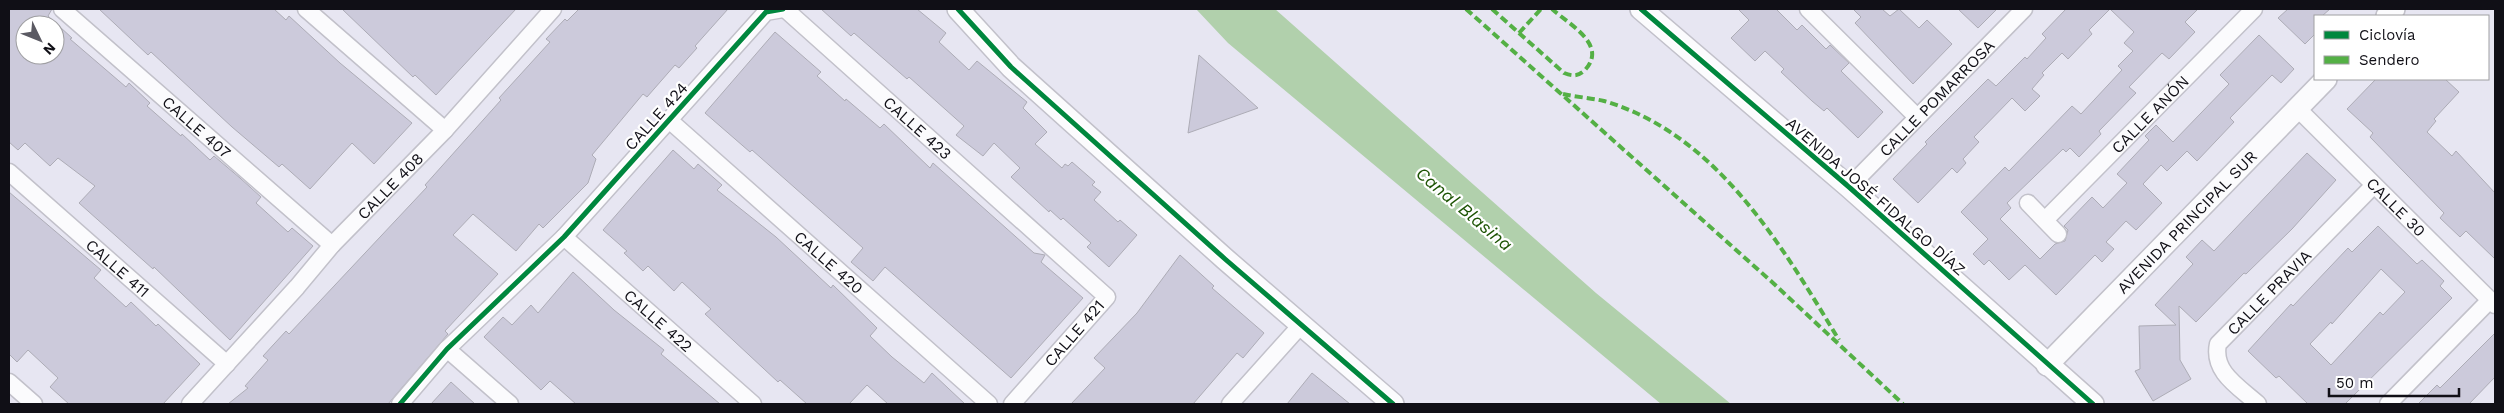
<svg xmlns="http://www.w3.org/2000/svg" width="2504" height="413" viewBox="0 0 2504 413" font-family="'Work Sans',sans-serif">
  <rect width="100%" height="100%" fill="#e7e6f2"/>
  <!-- water -->
  <path fill="#b1d0ac" d="M1196 9H1275L1596 293 1731 404H1661L1228 43Z"/>
  <!-- building -->
  <path fill="#cccadb" stroke="#adacb6" fill-rule="evenodd" d="M9 9H52L48 16 72 38 70 39 126 87 129 83 150 103 147 106 181 136 182 134 210 160 214 156 240 178 261 197 256 203 288 232 292 228 313 246 230 340 154 267 153 269 79 203 95 186 58 158 50 166 25 143 18 150 9 142ZM25 25H55V55H25Z
    M99 9H274L286 20 289 16 340 63 412 123 374 164 352 143 310 189 282 164 279 167 232 127 151 52 148 55Z
    M342 9H516L436 95 415 75 413 77Z
    M579 9H728L695 46 697 48 679 68 675 65 647 97 643 94 592 155 596 159 588 183 543 228 539 224 516 251 473 214 453 235 498 274 445 331 448 334 388 404H228L248 388 245 386 268 360 263 356 286 331 289 334 427 187 425 185 501 100 499 98 550 42 546 39 565 19 567 21Z
    M821 9H917L946 33 939 42 969 70 977 61 1027 102 1023 108 1047 132 1035 144 1062 168 1065 164 1068 166 1072 162 1095 182 1092 185 1101 192 1094 200 1118 222 1120 220 1137 235 1109 267 1087 247 1091 243 1063 218 1061 220 1050 210 1049 212 1011 177 1020 168 994 143 983 156 956 135 964 126 909 77 907 79 854 33 851 36Z
    M1738 9H1776L1797 30 1802 25 1826 49 1830 45 1849 63 1841 71 1883 112 1858 138 1827 108 1824 111 1812 101 1781 72 1784 69 1765 51 1755 61 1731 38 1749 20Z
    M1853 9H1882L1890 16 1899 9 1919 28 1927 20 1952 44 1913 84 1855 23 1861 17Z
    M1958 9H1997L1978 28Z
    M2066 9H2198L2185 22 2195 32 2169 59 2162 53 2129 87 2136 93 2099 131 2101 134 2079 157 2070 148 2066 152 2063 149 2007 203 2011 208 2000 219 2040 259 2055 244 2065 241 2068 230 2064 226 2092 197 2103 208 2127 183 2117 174 2149 140 2145 136 2156 125 2173 142 2229 84 2220 75 2259 35 2294 69 2281 83 2272 75 2230 118 2234 122 2197 161 2187 151 2167 171 2161 165 2143 184 2162 203 2136 230 2126 221 2106 242 2114 249 2102 262 2095 255 2056 295 2025 265 2009 280 1989 260 1984 265 1973 254 1988 239 1961 212 2005 167 2009 171 2072 106 2081 114 2122 70 2118 66 2133 51 2124 43 2134 32 2110 9 2089 30 2092 34 2068 59 2062 53 2042 73 2044 75 2032 89 2040 96 2025 111 2012 98 1974 137 1979 142 1963 159 1966 163 1957 173 1952 168 1918 203 1893 179 1927 144 1925 142 1988 79 1996 86 2025 57 2027 59 2046 38 2042 34Z
    M2288 9H2330L2322 16H2315V34L2305 44 2278 18Z
    M775 32 821 72 817 76 845 101 846 99 880 128 884 124 930 168 933 163 1034 253 1045 255 1041 262 1083 298 1011 378 885 267 873 281 851 262 863 248 752 150 750 152 705 113Z
    M1199 55 1258 108 1188 133Z
    M2376 79H2445L2459 92 2434 119 2436 121 2427 132 2452 156 2456 151 2495 193V259L2466 231 2460 237 2440 218 2444 213 2370 137 2373 133 2347 109Z
    M673 150 694 169 698 164 722 185 717 190 776 237 831 288 833 285 877 328 870 336 892 357 924 383 932 373 965 404H888L867 385 849 404H807L780 380 778 382 705 314 711 309 682 282 674 291 648 266 643 271 624 253 627 251 603 230Z
    M2307 153 2336 180 2292 229 2246 274 2244 273 2196 322 2179 306 2180 360 2191 379 2153 401 2135 371 2140 369 2139 326 2176 325 2155 305 2193 264 2186 257 2202 240 2214 251Z
    M9 192 101 270 94 278 126 307 131 302 156 326 158 324 200 364 163 404H69L50 387 58 378 28 350 17 362 9 354Z
    M2378 226 2417 264 2422 260 2444 281 2440 286 2452 298 2345 404H2308L2279 376 2276 378 2248 351 2291 304 2293 306 2348 248 2352 252ZM2381 269 2405 292 2383 315 2380 312 2331 365 2310 344 2331 322 2332 324Z
    M1180 255 1214 286 1212 288 1264 333 1243 358 1237 353 1193 404H1071L1105 368 1094 358 1137 313Z
    M573 272 614 310 664 350 661 354 720 404H576L550 381 541 390 484 337 503 317 512 325 531 305 538 313Z
    M2495 333V377L2469 404H2418L2437 385 2440 388Z
    M1312 373 1350 404H1287Z
    M451 382 475 404H431Z"/>
  <g fill="none" stroke-linecap="round" stroke-linejoin="round">
    <defs>
      <g id="minor">
        <path id="s1" d="M62 9 332 245"/>
        <path d="M306 9 445 130"/>
        <path id="s2" d="M785 9 1107 297 1012 404"/>
        <path d="M1808 9 1916 116"/>
        <path id="s3" d="M2297 108 2495 305"/>
        <path id="s4" d="M669 120 989 404"/>
        <path id="s5" d="M9 172 227 364"/>
        <path id="s6" d="M1849 187 2024 9"/>
        <path d="M2028 203 2058 234"/>
        <path id="s7" d="M2045 220 2254 9"/>
        <path id="s8" d="M564 237 753 404"/>
        <path d="M447 349 510 404"/>
        <path d="M9 382 34 404"/>
        <path id="s9" d="M190 404 297 287 332 245 445 130 553 9"/>
        <path d="M400 404 447 349 564 237 766 12 783 9"/>
        <path d="M1230 404 1301 325"/>
        <path id="s10" d="M2258 404C2239 387 2212 372 2218 344L2374 185"/>
        <path d="M2388 404 2490 300"/>
      </g>
      <g id="tertiary">
        <path d="M958 9 1011 67 1225 259 1393 404"/>
        <path d="M1641 9 1849 187 2093 404"/>
        <path d="M2387 16 2394 9"/>
        <path id="s11" d="M2047 365 2326 79"/>
      </g>
    </defs>
    <!-- minor casing -->
    <use href="#minor" stroke="#c2c1ca" stroke-width="19"/>
    <!-- tertiary casing -->
    <use href="#tertiary" stroke="#c2c1ca" stroke-width="24"/>
    <!-- minor -->
    <use href="#minor" stroke="#fbfbfd" stroke-width="16"/>
    <!-- tertiary -->
    <use href="#tertiary" stroke="#fbfbfd" stroke-width="21"/>
    <!-- quiet -->
    <path stroke="#54b045" stroke-width="4" stroke-dasharray="8 4" stroke-linecap="butt" d="M1466 9 1772 282 1903 404
      M1492 9 1564 73C1572 76 1578 77 1585 70 1608 45 1570 25 1552 9
      M1519 33 1541 9
      M1563 94C1576 97 1591 98 1604 101 1717 134 1782 246 1839 340"/>
    <defs>
      <path id="cycleway" d="M958 9 1011 67 1225 259 1393 404
        M1641 9 1849 187 2093 404
        M400 404 447 349 564 237 766 12 783 9"/>
    </defs>
    <!-- cycleway casing -->
    <use href="#cycleway" stroke="#fff" stroke-width="8"/>
    <!-- cycleway -->
    <use href="#cycleway" stroke="#00873e" stroke-width="5"/>
  </g>
  <g text-anchor="middle" stroke-width="4.5" stroke-linejoin="round" paint-order="stroke">
    <!-- street labels -->
    <g font-size="16" fill="#100f16" stroke="#fff">
      <text dy="6" stroke="none"><textPath href="#s6" startOffset="125">CALLE POMARROSA</textPath></text>
      <text dy="6" stroke="none"><textPath href="#s7" startOffset="149">CALLE ANÓN</textPath></text>
      <text transform="translate(656 116) rotate(-48)" y="6">CALLE 424</text>
      <text dy="6" stroke="none"><textPath href="#s1" startOffset="179">CALLE 407</textPath></text>
      <text dy="6" stroke="none"><textPath href="#s2" startOffset="178">CALLE 423</textPath></text>
      <text dy="6" stroke="none"><textPath href="#s9" startOffset="296">CALLE 408</textPath></text>
      <text transform="translate(1876 196) rotate(41)" y="6">AVENIDA JOSÉ FIDALGO DÍAZ</text>
      <text dy="6" stroke="none"><textPath href="#s3" startOffset="140">CALLE 30</textPath></text>
      <text dy="6" stroke="none"><textPath href="#s11" startOffset="200">AVENIDA PRINCIPAL SUR</textPath></text>
      <text dy="6" stroke="none"><textPath href="#s4" startOffset="214">CALLE 420</textPath></text>
      <text dy="6" stroke="none"><textPath href="#s5" startOffset="145">CALLE 411</textPath></text>
      <text dy="6" stroke="none"><textPath href="#s10" startOffset="149">CALLE PRAVIA</textPath></text>
      <text dy="6" stroke="none"><textPath href="#s8" startOffset="126">CALLE 422</textPath></text>
      <text transform="translate(1074 333) rotate(-49)" y="6">CALLE 421</text>
    </g>
    <!-- water labels -->
    <g font-size="18" font-style="italic" fill="#1d5404" stroke="#fff">
      <text transform="translate(1464 209) rotate(40)" y="6">Canal Blasina</text>
    </g>
  </g>
  <!-- border -->
  <rect width="2504" height="413" fill="none" stroke="#100f16" stroke-width="20"/>
  <!-- legend -->
  <rect x="2314" y="15" width="175" height="65" fill="#ffffff" stroke="#9f9fa2"/>
  <rect x="2324" y="31" width="25" height="8" fill="#00873e" stroke="#9f9fa2"/>
  <text x="2359" y="40" font-size="15" fill="#100f16">Ciclovía</text>
  <rect x="2324" y="56" width="25" height="8" fill="#54b045" stroke="#9f9fa2"/>
  <text x="2359" y="65" font-size="15" fill="#100f16">Sendero</text>
  <!-- north arrow -->
  <g transform="translate(40 40) rotate(133)"><circle r="24" fill="#ffffff" stroke="#9f9fa2"/>
  <path d="M0-4L9 19L0 12L-9 19Z" fill="#5b5a63"/>
  <text y="-8" font-size="14" font-weight="bold" text-anchor="middle" fill="#100f16">N</text>
  </g>
  <!-- scale -->
  <path d="M2329 388v8h130v-8" fill="none" stroke="#100f16" stroke-width="2.5"/>
  <text x="2336" y="388" font-size="15" fill="#100f16" stroke="#ffffff" stroke-width="4" paint-order="stroke">50 m</text>
</svg>
